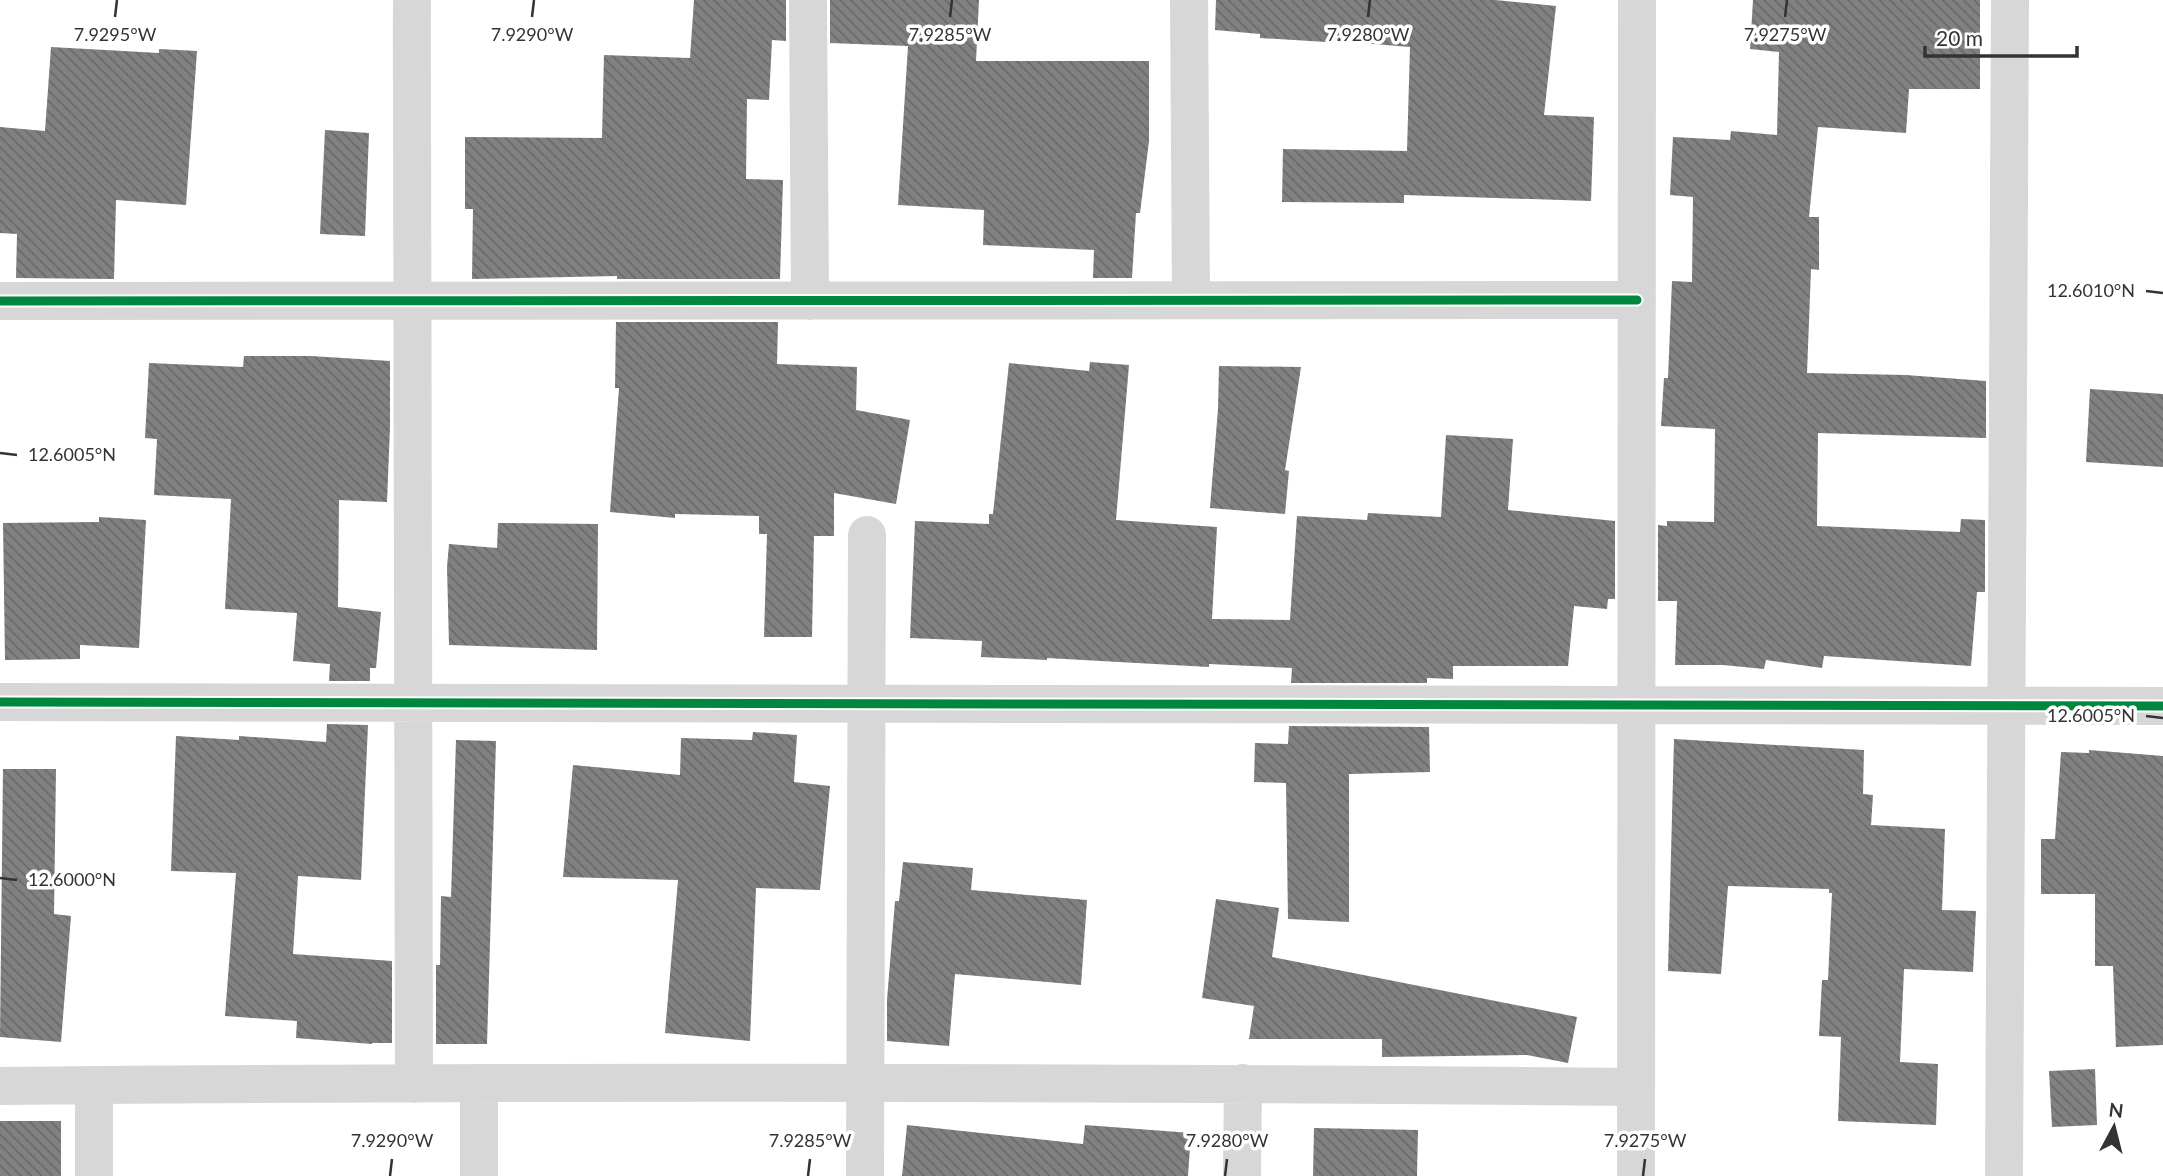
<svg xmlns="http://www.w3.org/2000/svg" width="2163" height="1176" viewBox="0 0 2163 1176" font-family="Lato,sans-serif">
  <defs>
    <pattern id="building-back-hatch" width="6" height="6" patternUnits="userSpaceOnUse" patternTransform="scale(1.75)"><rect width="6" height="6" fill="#818181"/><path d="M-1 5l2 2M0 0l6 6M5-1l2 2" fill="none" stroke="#6a6a6a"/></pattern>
  </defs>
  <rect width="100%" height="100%" fill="#fff"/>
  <!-- building -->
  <path fill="url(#building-back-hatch)" d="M694 0H786V41L772 40 769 100 747 99 746 179 783 180 780 279H617V276L472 279 473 209H465V137L602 138 604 55 690 58Z
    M830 0H979L976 61H1149V141L1140 213H1136L1132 278H1093L1094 250 983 245 984 210 898 205 908 46 830 43Z
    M1216 0H1495L1556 6 1544 115 1594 117 1591 201 1404 195V203L1282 202 1283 149 1407 151 1410 47 1326 40V42L1260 38V34L1215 30Z
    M1753 0H1980V89H1909L1906 133 1818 127 1809 217H1819V270L1811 269 1807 373 1906 375 1986 381V438L1818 433 1817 526 1960 532 1961 519 1985 520V592H1977L1971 666 1824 656 1822 668 1766 660 1764 669 1723 665H1675L1677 601H1658V525L1667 526V521L1714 522 1715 429 1661 426 1664 378H1668L1672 281 1692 282 1693 197 1670 195 1673 137 1730 140 1731 131 1777 135 1779 52 1750 49Z
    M51 47 159 53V49L197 51 186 205 116 200 114 279 16 278 17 234 0 233V127L45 131Z
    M325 130 369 133 365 236 320 234Z
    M616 322H778L777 364 857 367 856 410 910 420 896 504 834 493V536H814L812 637H764L767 534H759V516L675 514V518L610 512 619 388H615Z
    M244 356H311L390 361V427L387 502 339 500 338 607 381 612 376 668H370V681H329L330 664 293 661 297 613 225 609 231 499 154 495 157 439 145 438 149 363 243 367Z
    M1090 362 1129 365 1116 520 1217 527 1212 619 1290 620 1297 516 1367 520 1368 513 1441 517 1446 435 1513 439 1508 510 1615 521V599H1608L1607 609 1574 606 1568 666H1453V679L1427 678V683H1291L1292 668 1209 664V667L1047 658V660L981 657 982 641 910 638 915 521 989 524V514H993L1009 363 1089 371Z
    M1219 366 1301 367 1285 470 1289 471 1285 514 1210 508 1218 409Z
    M2090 389 2163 394V467L2086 462Z
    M99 517 146 520 139 648 80 645V659L5 660 3 523 99 522Z
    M498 523 598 524 597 650 449 645 447 567 449 544 497 548Z
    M327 724 368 725 361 880 298 876 293 954 392 961V1043H372V1044L296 1038 297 1021 225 1016 236 873 171 871 176 736 239 740V736L326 742Z
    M1289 726 1429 727 1430 772 1349 774V922L1288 919 1286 783 1254 782 1255 743 1288 744Z
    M753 732 797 735 794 782 830 786 820 890 756 888 750 1041 665 1033 678 880 563 877 573 765 680 775 681 738 752 740Z
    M1674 739 1864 750 1863 794 1873 795 1871 825 1945 829 1942 910 1976 911 1973 972 1904 969 1900 1062 1938 1064 1936 1125 1838 1121 1841 1037 1819 1036 1822 980H1828L1832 893H1829V889L1728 886 1721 974 1668 971Z
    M456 740 496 741 487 1044H436V965H440L441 896 451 897Z
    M2089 750 2163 756V1045L2116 1047 2113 966H2095V894H2041V839H2055L2061 752 2089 753Z
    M3 769H56L54 914 71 916 61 1042 0 1037Z
    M903 862 973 868 971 890 1087 900 1081 985 955 974 949 1046 887 1041V1000L895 901H899Z
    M1216 899 1279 908 1272 957 1577 1017 1568 1063 1527 1055 1382 1057V1039H1249L1254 1006 1202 998Z
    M2095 1069 2097 1125 2052 1127 2049 1071Z
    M0 1121H61V1176H0Z
    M907 1125 1083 1144 1085 1125 1191 1133 1188 1176H902Z
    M1314 1128 1418 1130 1417 1176H1313Z"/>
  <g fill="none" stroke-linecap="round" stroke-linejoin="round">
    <!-- street -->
    <path stroke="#d7d7d7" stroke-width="38" d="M412 0C410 361 415 722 414 1084
      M808 0 810 301
      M1189 0 1191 300
      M0 301 1637 300
      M0 702 2163 706
      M479 1083V1176
      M94 1085V1176
      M0 1086C545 1081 1091 1082 1636 1087
      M865 1176 867 535
      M1242 1176 1243 1083
      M1636 1176 1637 0
      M2004 1176 2010 0"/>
    <defs>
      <path id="cycleway" d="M0 301 1637 300
        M0 702 2163 706"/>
    </defs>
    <!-- cycleway casing -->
    <use href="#cycleway" stroke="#fff" stroke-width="13"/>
    <!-- cycleway -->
    <use href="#cycleway" stroke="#00873e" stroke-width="9"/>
  </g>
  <!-- ticks -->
  <path fill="none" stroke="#333" stroke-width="2.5" d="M115 17 117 0M532 17 534 0M950 17 952 0M1368 17 1370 0M1785 17 1787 0M2146 291 2163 293M0 453 17 455M2146 716 2163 718M0 878 17 880M390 1176 392 1159M808 1176 810 1159M1225 1176 1227 1159M1643 1176 1645 1159"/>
  <g font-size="18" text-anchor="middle" fill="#333" stroke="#fff" stroke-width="7" stroke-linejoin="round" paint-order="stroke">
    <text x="115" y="41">7.9295°W</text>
    <text x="532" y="41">7.9290°W</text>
    <text x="950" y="41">7.9285°W</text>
    <text x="1368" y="41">7.9280°W</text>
    <text x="1785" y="41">7.9275°W</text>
    <text x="2091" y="297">12.6010°N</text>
    <text x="72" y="461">12.6005°N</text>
    <text x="2091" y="722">12.6005°N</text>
    <text x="72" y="886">12.6000°N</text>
    <text x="392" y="1147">7.9290°W</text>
    <text x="810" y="1147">7.9285°W</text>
    <text x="1227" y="1147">7.9280°W</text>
    <text x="1645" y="1147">7.9275°W</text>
  </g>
  <!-- north arrow -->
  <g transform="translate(2114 1127) rotate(7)" stroke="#ffffff" stroke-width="5" paint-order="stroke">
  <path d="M0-5L12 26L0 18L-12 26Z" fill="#333333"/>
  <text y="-10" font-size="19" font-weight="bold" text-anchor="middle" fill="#333333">N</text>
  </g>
  <!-- scale -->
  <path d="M1925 46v10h152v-10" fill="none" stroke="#333333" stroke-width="3.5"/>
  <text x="1936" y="46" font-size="21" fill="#333333" stroke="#ffffff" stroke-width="5" paint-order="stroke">20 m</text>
</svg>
